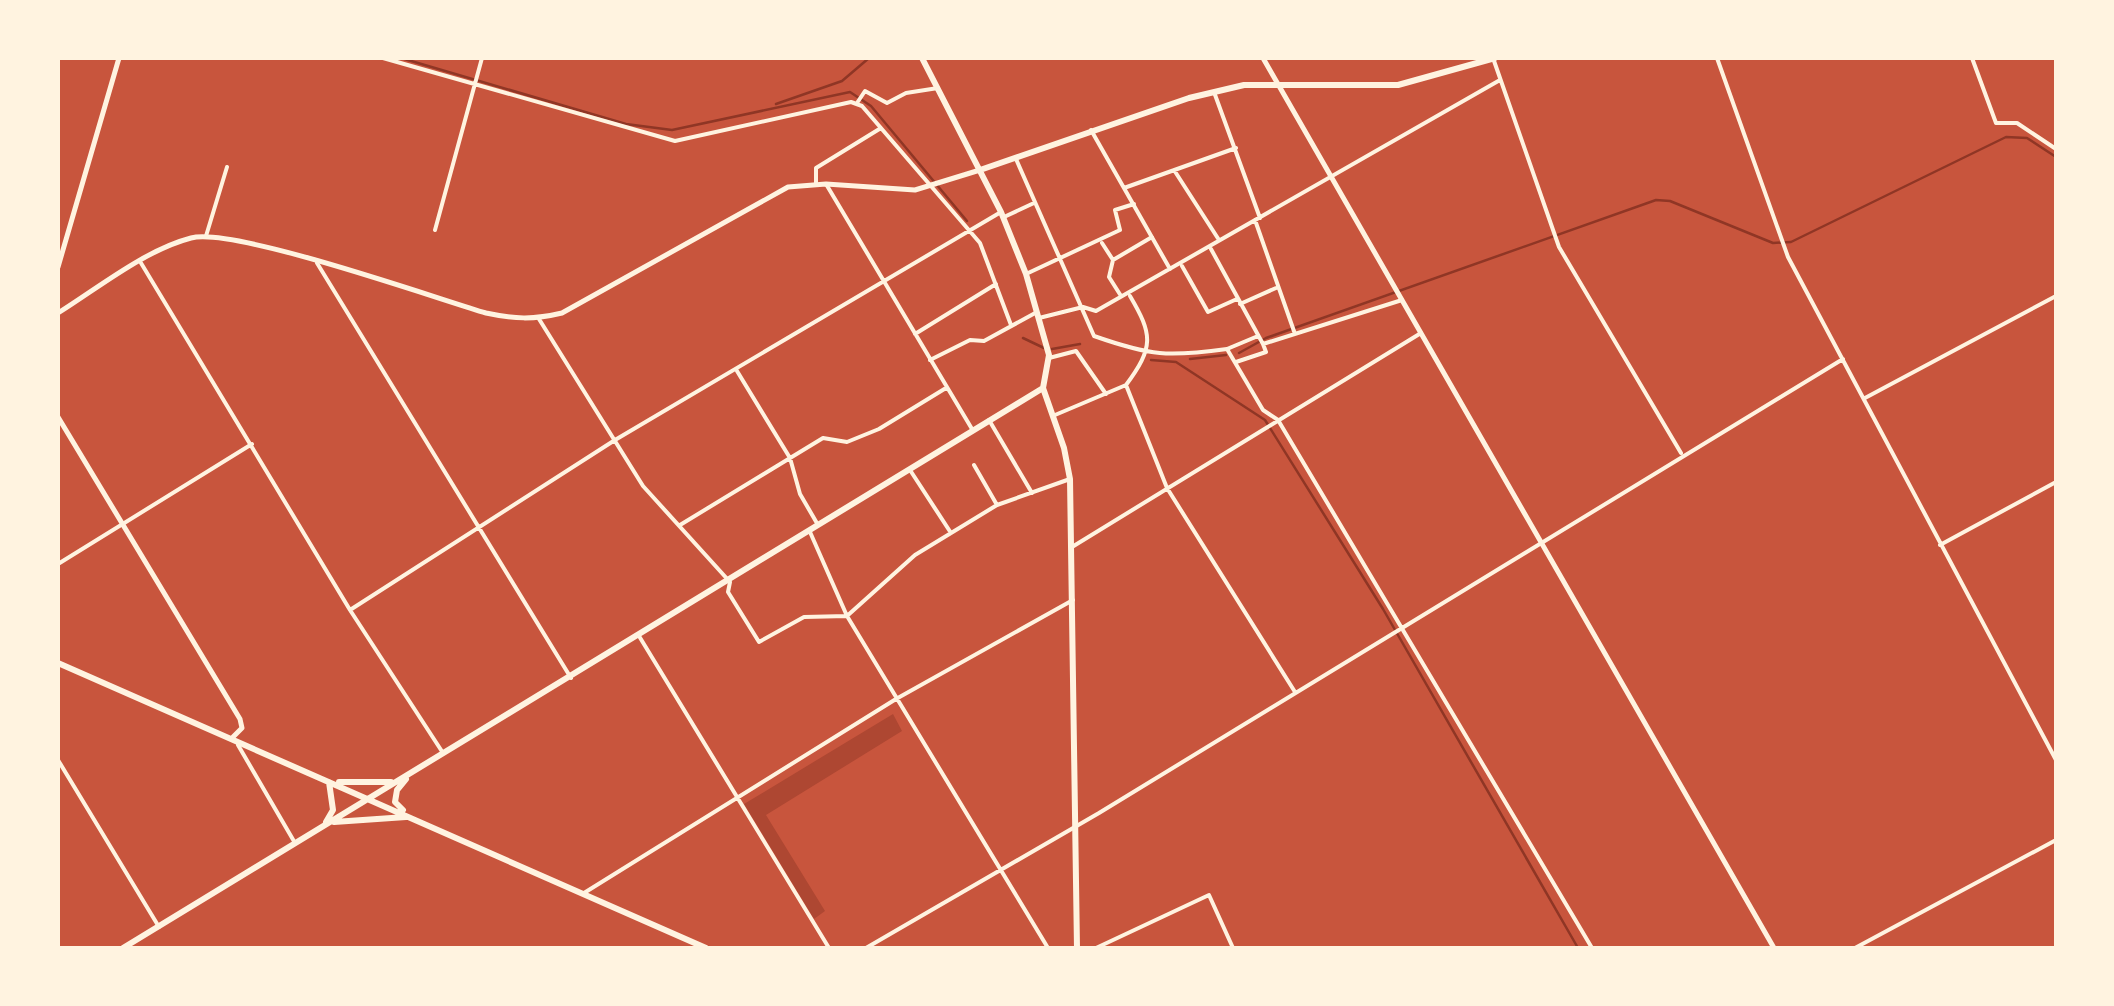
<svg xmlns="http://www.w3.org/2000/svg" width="2114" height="1006" viewBox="0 0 2114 1006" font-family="Overpass,sans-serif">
  <rect width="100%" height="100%" fill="#c8553d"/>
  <!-- green -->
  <path fill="#ae4732" d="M893 714 902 731 766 815 825 911 814 919 744 804Z"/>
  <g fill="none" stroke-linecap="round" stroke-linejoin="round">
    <!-- stream -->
    <path stroke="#8f3625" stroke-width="2.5" d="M401 58 626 124 672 130 850 92 871 106 967 221
      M776 104 842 81 869 58
      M1023 338 1044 348
      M1052 349 1080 344
      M1239 353 1266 338 1656 200 1670 201 1773 243 1791 242 2006 137 2027 138 2056 157
      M1190 359 1226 355
      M1151 360 1176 362 1265 420 1383 609 1578 948"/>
    <!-- minor -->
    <path stroke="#fff3e0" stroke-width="4" d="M383 58 675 141 851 102 862 106 980 243 1011 325
      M1493 58 1559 247 1681 453
      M1717 58 1788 257 2056 760
      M1972 58 1996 123H2017L2056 149
      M1214 92 1260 218
      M857 103 865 91 887 103 906 93 938 88
      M1091 130 1170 269
      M1016 159 1094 336C1151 356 1168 357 1227 349L1263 410 1278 420 1592 948
      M1174 170 1219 240
      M826 184 972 429
      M816 185V168L881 128
      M1124 188 1236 148
      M1004 217 1034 203
      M1255 220 1295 334
      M435 230 482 58
      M206 236 227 167
      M1102 243 1113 260
      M1211 249 1263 344
      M141 263 350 610 443 753
      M317 263 571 678
      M1182 266 1208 312 1237 299
      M1026 274 1120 230 1115 210 1134 204
      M1121 296 1109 277 1113 260 1152 237
      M1240 304 1276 288
      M1039 318 1083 307 1096 311 1500 80
      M539 319 643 486 730 582 728 592 759 642 804 617 847 616 915 555 997 505 1070 479
      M915 334 996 284
      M1227 349 1258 336
      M1049 358 1076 351 1106 394
      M930 360 970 340 984 341 1037 312
      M1236 362 1266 352 1263 344 1402 300
      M737 371 790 458 800 494 818 525
      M1126 385C1154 347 1153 335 1130 296
      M1865 398 2056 296
      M1055 415 1126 385 1167 488 1295 692
      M989 420 1032 493
      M974 465 997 505
      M910 470 951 533
      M680 525 823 438 847 442 879 429 946 388
      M810 532 847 616 1048 948
      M1940 545 2056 482
      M1072 547 1421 333
      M58 564 252 444
      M350 610 615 440 1001 212
      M639 636 829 948
      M238 745 295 843
      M58 760 159 927
      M584 893 896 699 1073 600
      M866 948 1099 813 1843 359
      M1096 948 1209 895 1233 948
      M1855 948 2056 840"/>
    <!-- tertiary -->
    <path stroke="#fff3e0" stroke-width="5" d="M1263 58 1774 948
      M58 267 119 58
      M58 313C98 288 145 250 191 238 234 227 432 297 486 313 514 319 533 320 562 313L788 187 826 184 915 190 980 170
      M58 417 240 719 242 728 233 737"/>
    <!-- secondary -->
    <path stroke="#fff3e0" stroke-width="6" d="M922 58 1001 212 1026 274 1049 355 1043 388 1064 448 1070 479 1077 948
      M980 170 1189 98 1244 85H1398L1495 58
      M58 663 706 948
      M339 782H391
      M403 810 395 802 397 790 406 779
      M326 822 333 810 329 782
      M334 822 406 817
      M123 948 1043 388"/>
  </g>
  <!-- border -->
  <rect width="2114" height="1006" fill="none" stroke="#fff3e0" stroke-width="120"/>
</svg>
